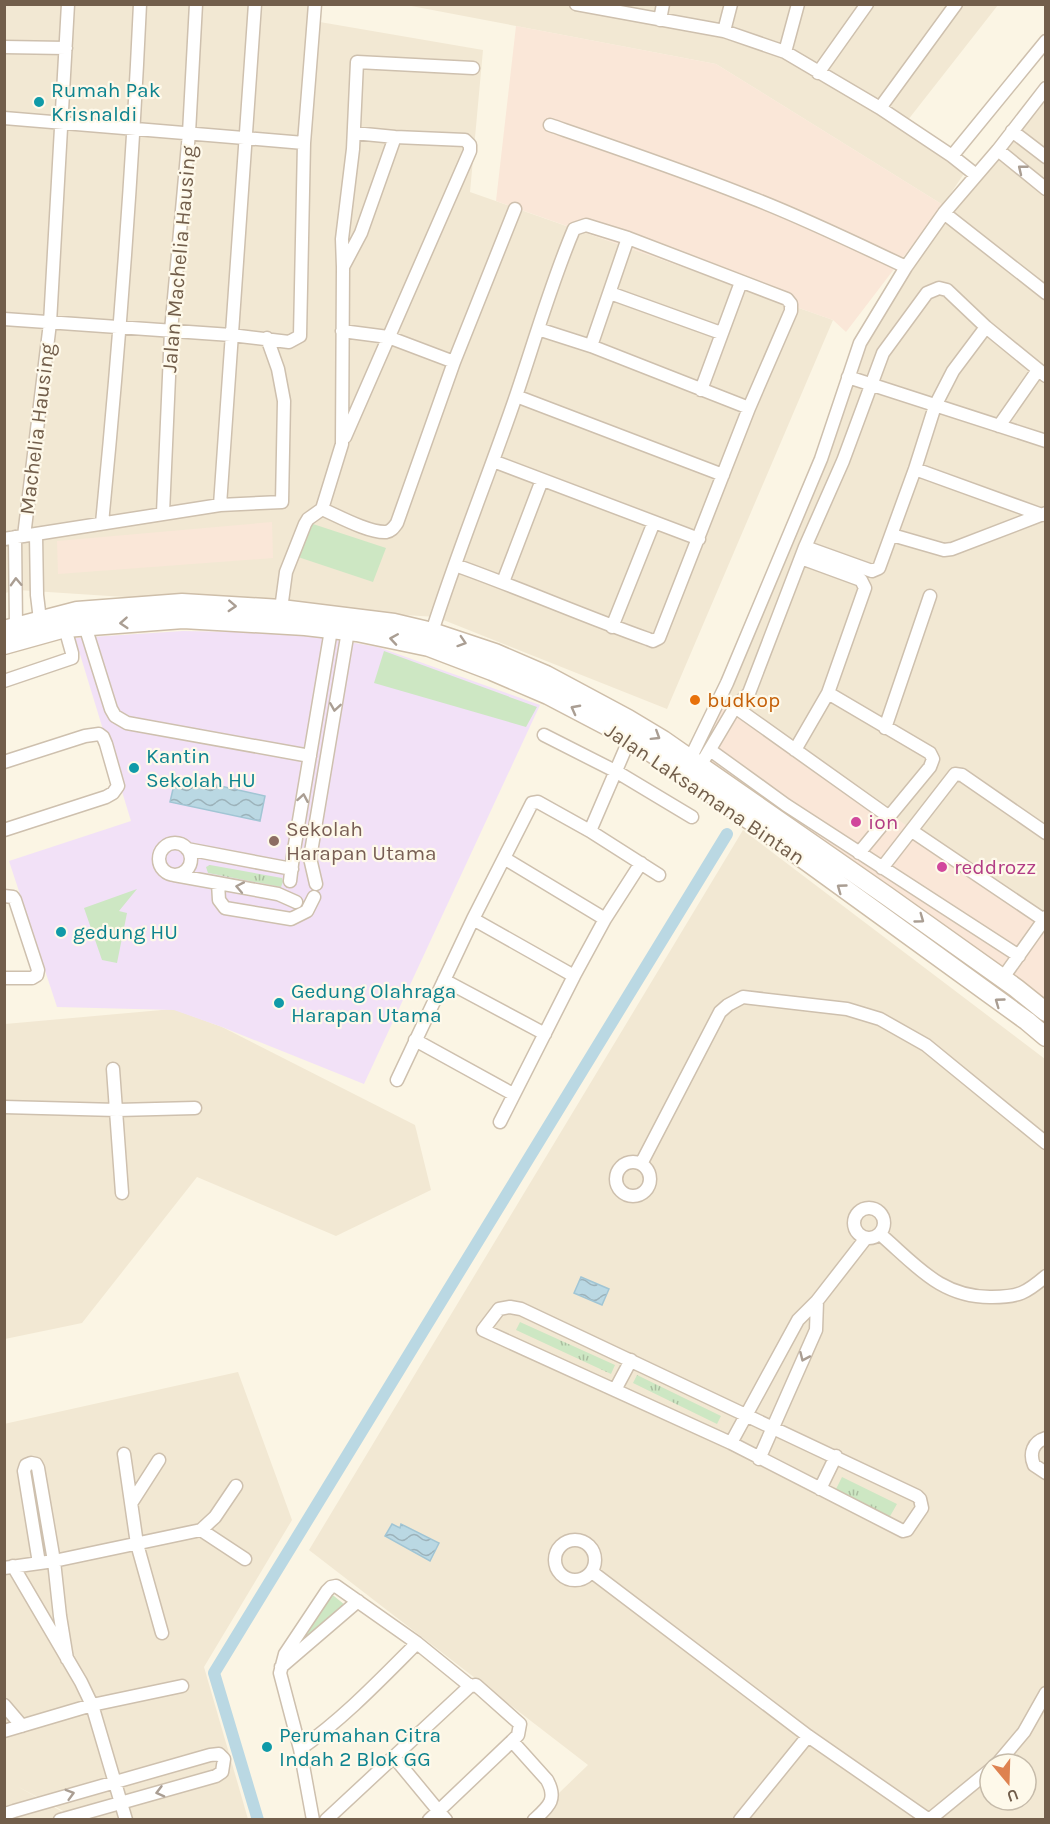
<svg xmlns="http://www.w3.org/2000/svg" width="1050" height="1824" viewBox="0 0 1050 1824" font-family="Karla,sans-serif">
  <defs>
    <pattern id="grass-tufts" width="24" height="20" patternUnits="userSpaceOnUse" patternTransform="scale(1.5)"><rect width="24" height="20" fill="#cde7c3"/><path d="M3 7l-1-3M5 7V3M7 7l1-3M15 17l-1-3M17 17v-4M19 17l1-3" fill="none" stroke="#abbea0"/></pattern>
    <pattern id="water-waves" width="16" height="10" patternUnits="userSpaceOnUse" patternTransform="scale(1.5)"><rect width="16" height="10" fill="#bad8e3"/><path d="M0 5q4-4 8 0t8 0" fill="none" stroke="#9cb2ba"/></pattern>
  </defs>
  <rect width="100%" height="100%" fill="#fbf5e4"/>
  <!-- residential -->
  <path fill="#f2e8d3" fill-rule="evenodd" d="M5 5H315L314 21 483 50 470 192 833 320 667 709 436 617 17 590 5 593Z
    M406 5H998L904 125 965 172 943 205 716 64Z
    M1037 97 1046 103 1045 921 724 701 864 337 946 215Z
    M743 830 1045 1059V1819H532L588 1765 309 1550ZM990 1764H1026V1800H990Z
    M173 1009 222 1027 415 1125 431 1190 336 1236 197 1177 82 1323 5 1339V1024Z
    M238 1372 292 1520 204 1667 248 1819H78L17 1786 75 1819H5L4 1424Z"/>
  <!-- commercial -->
  <path fill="#fae7d8" d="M516 26 716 64 943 205 846 332 833 320 496 201Z
    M272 522 273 558 58 574 57 541Z
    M724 701 1045 920V1018L685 762Z"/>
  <!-- education -->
  <path fill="#f2e1f7" d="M183 631 297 633 378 647 540 705 364 1084 222 1027 174 1010 57 1007 9 861 131 821 75 638Z"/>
  <!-- grass -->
  <path fill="url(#grass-tufts)" d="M210 865 282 878 283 882 281 887 208 873 206 867Z
    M520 1322 615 1365 611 1374 516 1330Z
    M637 1375 721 1416 717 1424 633 1383Z
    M842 1477 897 1504 889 1518 835 1491Z"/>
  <!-- park -->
  <path fill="#cde7c3" d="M313 524 386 548 373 582 298 557Z
    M384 651 537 707 526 727 374 683Z
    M137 889 119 911 127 913 117 963 102 960 84 908Z
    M329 1592 345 1605 286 1654Z"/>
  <!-- water -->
  <path fill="url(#water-waves)" stroke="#a1c5d4" stroke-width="1.5" d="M176 776 265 796 260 821 170 802Z
    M581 1277 609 1289 602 1305 574 1293Z
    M392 1524 400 1528 401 1524 439 1543 430 1561 385 1536Z"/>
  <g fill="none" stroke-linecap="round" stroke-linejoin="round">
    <!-- canal -->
    <path stroke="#bad8e3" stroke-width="12" d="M258 1820 214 1673 727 834"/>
    <defs>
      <path id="street" d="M576 4 724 31 785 52 880 108 952 156 976 175
        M660 20 663 4
        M724 31 731 4
        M4 47 66 48
        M785 52 798 4
        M818 73 867 4
        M880 108 956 4
        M4 118 304 143
        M550 125C617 148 685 171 752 198 804 218 855 243 906 267
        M1012 131 1046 157
        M998 150 1046 189
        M952 156 1046 41
        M944 213 1046 293
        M343 267 361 233 395 137
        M610 293 721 333
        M4 319 231 335 289 342 300 336 304 143 315 4
        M538 329 591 346 749 408
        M342 331 388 337 454 362
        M591 346 628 238
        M848 377 1046 441
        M701 390 741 282
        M516 396 723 475
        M999 426 1038 370
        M345 437 470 151V145L465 140 395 137 354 133
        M493 461 699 539
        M915 469 1042 515
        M220 505 255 4
        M322 509C338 516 369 533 386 532 392 531 394 527 397 523L454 362 515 209
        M163 513 171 331 189 133 196 4
        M102 523C119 350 132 178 140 4
        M36 535 37 595 40 620
        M892 535 944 550 952 549 1046 513
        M24 536 50 323 68 4
        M15 537 16 627
        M4 539 220 505 282 502 284 401 278 369 267 338
        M805 547 872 571 879 568 915 469 935 406 953 371 986 327
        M503 582 542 480
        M281 609 286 572 305 524 308 519 322 509 342 444 343 267 342 239 353 149 357 62 473 68
        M85 626 111 709 115 716 127 723 310 756
        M612 627 654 522
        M432 632C457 553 489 475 516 396 535 340 551 283 574 229L586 225 628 238 787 299 791 304V311L749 408 659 638 653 641 648 639C583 616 520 588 455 565
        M4 681 72 658V653L65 628
        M828 693 930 753 933 759 930 767 859 853
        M735 707 888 816
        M885 728 930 596
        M544 735 617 772 692 817
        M710 750 786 805 1019 956
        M795 750 828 693 865 588 861 580 801 558
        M690 759 727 683 821 459 860 343 906 267 944 213 998 150 1046 88
        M4 762 85 736 99 734 103 737 106 744 118 786 113 793 106 797 4 830
        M700 766 735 707 749 693 805 547 843 461 883 353 927 293 939 288 947 290 986 327 1046 376
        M590 831 630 738
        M912 831 1044 920
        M159 859a16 16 0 1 1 32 0a16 16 0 1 1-32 0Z
        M187 849 292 869
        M504 858 605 919
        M882 868 955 774 962 775 1046 833
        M174 875 278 894 296 902
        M290 881 293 856 331 630
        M218 883 219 900 225 908 291 919 307 911 314 897
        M316 884 310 858 348 631
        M4 896 13 897 15 900 38 970 37 975 32 978H4
        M473 919 574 976
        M1002 979 1046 917
        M444 980 545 1034
        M415 1040 513 1094
        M113 1069 122 1193
        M397 1080 473 919 532 803 538 802 590 831 659 875
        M4 1107 117 1110 195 1108
        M500 1122 574 976 605 919 641 863
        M616 1179a17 17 0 1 1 34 0a17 17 0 1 1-34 0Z
        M641 1164 720 1012 728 1005 743 997 847 1009 880 1019 926 1045 1046 1143
        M854 1223a15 15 0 1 1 30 0a15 15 0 1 1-30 0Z
        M880 1234C916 1265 941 1298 992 1297 1019 1297 1026 1293 1046 1276
        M510 1307 521 1309 917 1496 920 1499 922 1508 907 1530 903 1531 731 1443 483 1330 499 1309Z
        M615 1390 631 1360
        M1046 1438C1033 1442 1029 1453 1034 1465L1046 1473
        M731 1443 798 1320 817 1301 866 1238
        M124 1454 137 1544 162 1633
        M759 1459 816 1330 817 1301
        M820 1489 836 1456
        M132 1502 159 1460
        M201 1530 245 1559
        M555 1560a20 20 0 1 1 40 0a20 20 0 1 1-40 0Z
        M39 1563 24 1471 26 1465 31 1463 36 1464 38 1468 54 1561 60 1616 67 1659
        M13 1566 81 1682 92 1705 126 1820
        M4 1568 54 1561 201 1530 215 1517 236 1486
        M592 1572 808 1736 929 1820
        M281 1667 358 1601
        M4 1705 22 1726
        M4 1731 92 1705 182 1686
        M512 1741 547 1780C558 1800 548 1807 534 1820
        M300 1749C343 1719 380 1680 417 1643
        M394 1757 446 1820
        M997 1764 1024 1732 1046 1693
        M5 1820 8 1813 14 1811 210 1755 219 1754 224 1759 222 1772 216 1776 60 1820
        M313 1820 300 1749 280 1673 285 1654 327 1591 331 1587 336 1586 417 1643 470 1686 476 1685 520 1724 518 1735 512 1741 429 1820
        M326 1820 470 1686
        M740 1820 808 1736
        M929 1820 990 1770"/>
      <path id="secondary" d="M4 630 77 611 182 603 281 609 394 623 432 632 495 653 546 675 628 719 663 740 887 896 1016 988 1046 1012
        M4 645 65 628 183 619 305 626 357 632 429 647 492 671 548 695 630 738 751 821 1027 1021 1046 1037"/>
    </defs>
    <!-- street casing -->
    <use href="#street" stroke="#cec0ae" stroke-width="15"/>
    <!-- secondary casing -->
    <use href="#secondary" stroke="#cebea9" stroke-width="21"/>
    <!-- street -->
    <use href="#street" stroke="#fff" stroke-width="12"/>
    <!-- secondary -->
    <use href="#secondary" stroke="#fff" stroke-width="18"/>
  </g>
  <!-- one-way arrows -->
  <defs><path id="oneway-chevron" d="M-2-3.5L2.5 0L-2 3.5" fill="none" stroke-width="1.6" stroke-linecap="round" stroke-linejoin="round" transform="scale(1.5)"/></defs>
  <g stroke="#aa9e93">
    <use href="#oneway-chevron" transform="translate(1022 169) rotate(-141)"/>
    <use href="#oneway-chevron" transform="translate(16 582) rotate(-92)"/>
    <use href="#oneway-chevron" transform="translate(232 606) rotate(3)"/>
    <use href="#oneway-chevron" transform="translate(124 623) rotate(176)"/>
    <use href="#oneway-chevron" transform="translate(394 639) rotate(-171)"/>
    <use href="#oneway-chevron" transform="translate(462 642) rotate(18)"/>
    <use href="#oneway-chevron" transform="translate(335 707) rotate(99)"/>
    <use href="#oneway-chevron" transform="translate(575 709) rotate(-152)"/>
    <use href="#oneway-chevron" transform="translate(656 736) rotate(32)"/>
    <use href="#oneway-chevron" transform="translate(303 798) rotate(-80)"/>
    <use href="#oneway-chevron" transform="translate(240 887) rotate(-169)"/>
    <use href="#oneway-chevron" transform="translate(841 888) rotate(-144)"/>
    <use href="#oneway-chevron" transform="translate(920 919) rotate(36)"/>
    <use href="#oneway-chevron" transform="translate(999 1002) rotate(-144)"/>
    <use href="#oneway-chevron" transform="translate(804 1357) rotate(114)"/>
    <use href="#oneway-chevron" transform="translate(160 1792) rotate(165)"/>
    <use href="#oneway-chevron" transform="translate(70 1794) rotate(-16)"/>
  </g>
  <!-- markers -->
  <g fill="#0f9aa8" stroke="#fef9ea" stroke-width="2">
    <circle cx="39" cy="102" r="6"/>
    <circle cx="134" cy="768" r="6"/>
    <circle cx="61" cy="932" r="6"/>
    <circle cx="279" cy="1003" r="6"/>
    <circle cx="267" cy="1747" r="6"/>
  </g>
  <circle fill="#e8710a" stroke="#fef9ea" stroke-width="2" cx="695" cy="700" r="6"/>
  <g fill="#d1479c" stroke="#fef9ea" stroke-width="2">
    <circle cx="856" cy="822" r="6"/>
    <circle cx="942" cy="867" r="6"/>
  </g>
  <circle fill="#8d6e63" stroke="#fef9ea" stroke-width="2" cx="274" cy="841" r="6"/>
  <g text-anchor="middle" stroke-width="4.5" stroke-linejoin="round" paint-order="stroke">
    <!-- culture labels -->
    <g font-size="21" fill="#0d838f" stroke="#fef9ea" text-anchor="start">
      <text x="51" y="97">Rumah Pak<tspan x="51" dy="24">Krisnaldi</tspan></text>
      <text x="146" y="763">Kantin<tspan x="146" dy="24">Sekolah HU</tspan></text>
      <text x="73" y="939">gedung HU</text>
      <text x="291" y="998">Gedung Olahraga<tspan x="291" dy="24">Harapan Utama</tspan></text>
      <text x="279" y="1742">Perumahan Citra<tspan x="279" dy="24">Indah 2 Blok GG</tspan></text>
    </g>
    <!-- street labels -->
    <g font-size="21" fill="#725e4b" stroke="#fef9ea">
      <text transform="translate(179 259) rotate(-85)" y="7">Jalan Machelia Hausing</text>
      <text transform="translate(37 429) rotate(-83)" y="7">Machelia Hausing</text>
      <text transform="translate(705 794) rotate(34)" y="7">Jalan Laksamana Bintan</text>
    </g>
    <!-- food labels -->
    <g font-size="21" fill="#c56008" stroke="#fef9ea" text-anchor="start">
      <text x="707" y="707">budkop</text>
    </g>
    <!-- hotel labels -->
    <g font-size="21" fill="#b23c85" stroke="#fef9ea" text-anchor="start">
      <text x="868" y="829">ion</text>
      <text x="954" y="874">reddrozz</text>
    </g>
    <!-- education labels -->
    <g font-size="21" fill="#785e54" stroke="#fef9ea" text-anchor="start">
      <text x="286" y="836">Sekolah<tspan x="286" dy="24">Harapan Utama</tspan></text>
    </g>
  </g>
  <!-- border -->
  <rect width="1050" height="1824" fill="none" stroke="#725e4b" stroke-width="12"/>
  <!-- north arrow -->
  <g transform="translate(1008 1782) rotate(161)"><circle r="28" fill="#fef9ea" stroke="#c6bbaa" stroke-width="1.5"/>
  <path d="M0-4.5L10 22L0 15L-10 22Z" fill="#de8250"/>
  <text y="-9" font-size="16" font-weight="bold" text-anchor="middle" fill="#725e4b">U</text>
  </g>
</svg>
